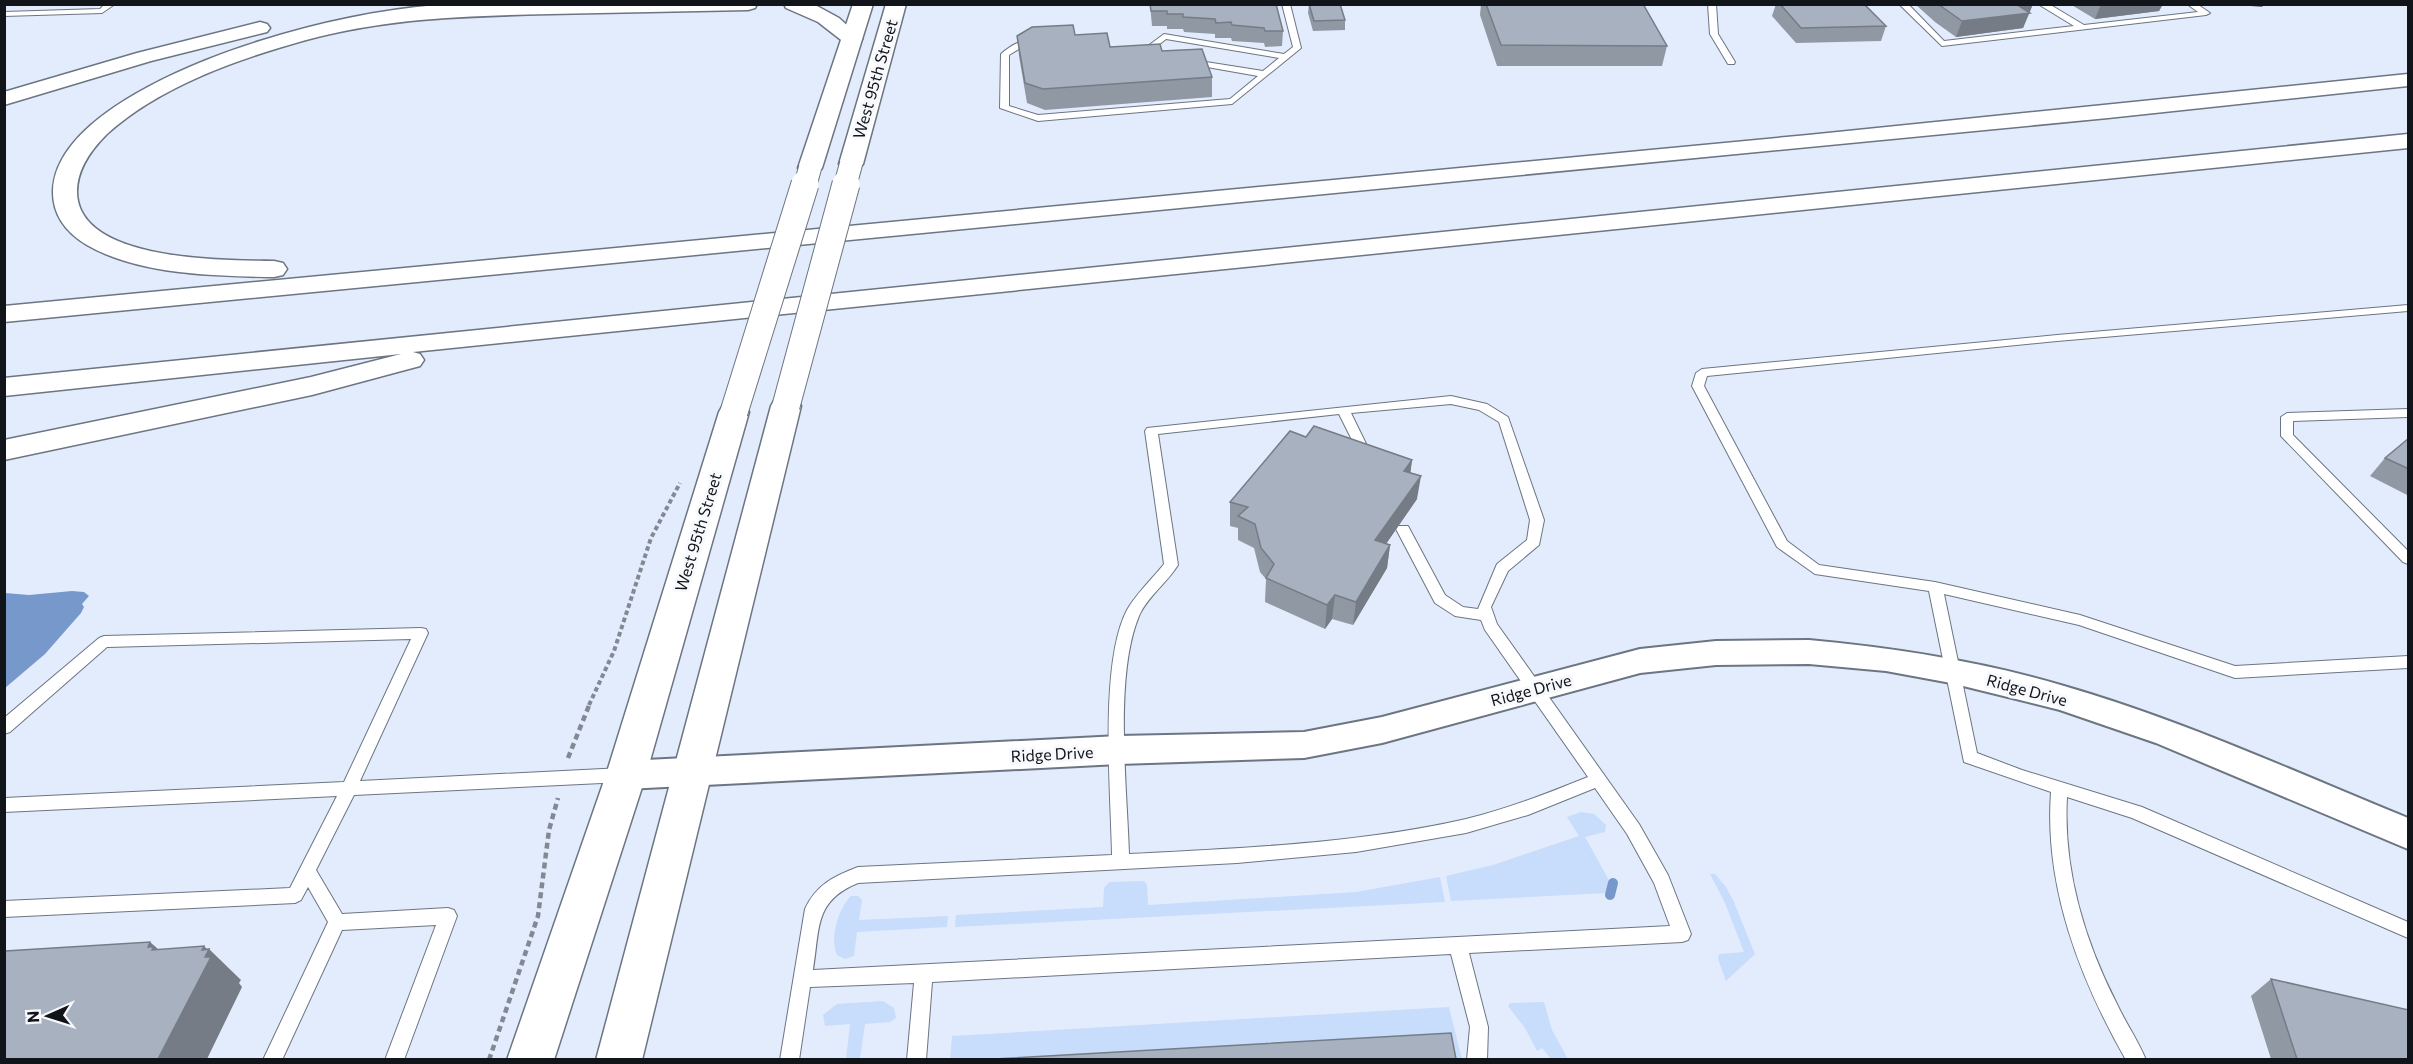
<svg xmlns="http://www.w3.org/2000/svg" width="2413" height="1064" viewBox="0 0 2413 1064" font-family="Commissioner,sans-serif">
  <rect width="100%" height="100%" fill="#e3ecfc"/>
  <!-- green -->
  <path fill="#c8dcfc" d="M1581 812 1594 814 1606 825 1605 832 1585 837 1610 882 1608 893 1451 901 1446 876 1493 865 1579 836 1567 817Z
    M1710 874H1715L1726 887 1733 900 1755 954 1726 981 1718 959 1719 954 1744 952 1725 903Z
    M1440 877 1445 902 955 927 956 915 1103 907 1104 888 1109 882 1144 881 1147 885 1148 905 1356 892Z
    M851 896H858L862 900 859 920 948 916 947 927 857 932 854 956 845 959 837 955C829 939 839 907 851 896Z
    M883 1001 894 1008 896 1018 890 1022 865 1024 860 1059H846L850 1024 825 1026 823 1015 837 1004Z
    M1544 1002 1552 1030 1568 1059H1551L1542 1048 1537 1051 1525 1028 1508 1006 1510 1003Z
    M1449 1007 1462 1059 950 1060 952 1036Z"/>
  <!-- water -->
  <path fill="#7798cb" d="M72 591 84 592 89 596 82 604 84 607 81 613 45 654 5 688V593L29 595Z"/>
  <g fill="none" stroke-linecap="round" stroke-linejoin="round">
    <!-- stream -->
    <path stroke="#7798cb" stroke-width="10" d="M1610 895 1613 883"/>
    <defs>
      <path id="service" d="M105 4H115L102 13 4 16V12L100 9Z
        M1282 4H1290L1301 48 1232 104 1038 121 1000 108 1001 54C1011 45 1024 38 1038 39V43L1027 44 1009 55V106L1038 115 1230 99 1258 76 1190 64 1186 61 1187 59 1263 71 1279 58 1166 39 1147 54 1140 52 1164 34 1284 54 1293 47Z
        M1708 4H1716L1718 34 1735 62 1734 64H1728L1710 34Z
        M1899 4H1908L1944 41 2074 26 2038 4H2049L2084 25 2198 12 2187 4H2197L2210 13 2206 15 1942 46Z
        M2240 4H2265L2261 6Z
        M2408 305V311L2057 341 1707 376 1704 386 1787 541 1819 565 1935 582 2080 615 2235 666 2408 656V668L2235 678 2079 625 1944 594 1977 753 2022 770 2142 807 2408 922V938L2132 818 2067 797C2063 868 2084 939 2116 1002 2125 1022 2138 1040 2146 1060H2126C2080 979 2044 887 2051 792L1964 762 1929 591 1815 574 1777 547 1692 386 1696 373 1702 369 2057 335Z
        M1451 396 1487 404 1508 417 1544 520 1539 545 1508 571 1491 607 1497 624 1639 824 1668 875 1691 934 1688 940 1682 942 1469 953 1488 1027 1487 1060H1467L1470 1027 1451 954 932 982 926 1060H907L914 983 810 987 799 1060H780L805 909C816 885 834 876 858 867L1112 855C1111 793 1099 663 1127 610 1136 594 1152 579 1164 564L1145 431 1147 428ZM1451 404 1479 410 1499 422 1530 520 1527 540 1497 564 1478 609 1463 607 1445 595 1408 526H1398L1396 529 1435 603 1455 616 1481 620 1485 630 1588 777C1548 793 1508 809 1466 819 1356 844 1242 848 1129 854 1127 787 1114 676 1139 616 1147 597 1167 583 1178 565L1158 434 1339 414 1360 456 1366 460 1372 456 1351 413ZM1595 788 1627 834 1654 883 1670 926 813 970C820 928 814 901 858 883L1237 863 1356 852 1466 833 1528 815Z
        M2408 409V417L2293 421V435L2408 551V564L2403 562 2281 436V417L2287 413Z
        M421 628 426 629 428 633 360 781 623 768 629 770 631 775 629 780 623 782 354 795 316 870 342 914 448 908 454 910 457 916 404 1060H385L436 925 342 930 282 1060H263L328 922 308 887 301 900 295 903 4 917V901L290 888 337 796 4 812V798L344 782 411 639 107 647 10 732 4 734V718L99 638 104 636Z"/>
      <path id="minor" d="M1809 640C1895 648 1981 661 2064 686 2182 720 2295 772 2408 818V849L2156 743 2060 710 1951 683 1886 671 1809 664 1716 665 1640 673 1382 743 1304 758 1119 764 626 789 614 785 609 775 614 765 626 761 1119 736 1304 732 1382 717 1640 649 1716 641Z"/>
      <path id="secondary" d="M853 4H873L822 168 818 173 810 175 802 173 798 168Z
        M886 4H906L863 164 859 169 851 171 843 169 839 164Z
        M786 397 797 399 801 406 642 1060H596L771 406 775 399Z
        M734 403 745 405 749 412 646 775 554 1060H507L606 775 719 412 723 405Z"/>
      <path id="motorway" d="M757 4 755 8 748 10C682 11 616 13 550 14 466 16 388 18 306 40 238 59 160 86 107 134 91 150 77 169 77 192 78 262 225 260 274 261L283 263 287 269 283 275 274 277C215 276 139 275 87 245 67 233 53 216 53 192 54 115 199 60 260 41 317 23 377 10 437 5 474 2 513 4 551 4 619 4 688 4 757 4Z
        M784 4 817 6 839 18 862 39 859 43H845L818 22 786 8Z
        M260 22 267 24 270 28 267 32 151 61 4 105V92L137 53Z
        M2408 74V86L2108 118 4 322V306L1808 135Z
        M2408 134V148L413 352 420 354 424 360 420 366 312 395 4 460V440L311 377 401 354 4 396V378Z"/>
    </defs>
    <!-- service casing -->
    <use href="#service" stroke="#6c7582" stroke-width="2"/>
    <!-- minor casing -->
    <use href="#minor" stroke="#6c7582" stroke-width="4"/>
    <!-- secondary casing -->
    <use href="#secondary" stroke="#6c7582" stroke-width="3"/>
    <!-- motorway casing -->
    <use href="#motorway" stroke="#6c7582" stroke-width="3"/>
    <!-- path-far1 -->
    <path stroke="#838994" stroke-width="4" stroke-dasharray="4.5 3" stroke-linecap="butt" d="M589 705 614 651 651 538 680 483"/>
    <!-- path -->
    <path stroke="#838994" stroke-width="4.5" stroke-dasharray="6 4" stroke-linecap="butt" d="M568 758 590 703
      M489 1060 538 916 549 830 558 798"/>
    <!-- service -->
    <use href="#service" fill="#fff" fill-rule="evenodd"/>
    <!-- minor -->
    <use href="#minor" fill="#fff" fill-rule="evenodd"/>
    <!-- secondary -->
    <use href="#secondary" fill="#fff" fill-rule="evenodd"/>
    <!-- motorway -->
    <use href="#motorway" fill="#fff" fill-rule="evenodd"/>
    <defs>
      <path id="secondary-bridge-far1" d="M805 186 810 168
        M845 186 851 164"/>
      <path id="secondary-bridge" d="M786 406 846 184
        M734 412 805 184"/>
    </defs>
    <!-- secondary-bridge-far1 casing -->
    <use href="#secondary-bridge-far1" stroke="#6c7582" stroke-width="24" stroke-linecap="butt"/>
    <!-- secondary-bridge casing -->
    <use href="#secondary-bridge" stroke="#6c7582" stroke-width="29" stroke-linecap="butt"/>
    <!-- secondary-bridge-far1 -->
    <use href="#secondary-bridge-far1" stroke="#fff" stroke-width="22"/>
    <!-- secondary-bridge -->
    <use href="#secondary-bridge" stroke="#fff" stroke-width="27"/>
  </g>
  <!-- wall -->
  <path fill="#9098a4" d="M1150 4 1283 31 1282 46 1265 47 1264 43 1232 41 1231 38H1215V34L1184 32 1183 29H1167V26H1152Z
    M1309 4H1340L1345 20V30L1313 31 1308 13Z
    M1481 4H1643L1667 46 1662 66H1497L1480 15Z
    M1776 4H1864L1886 26 1881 41 1796 43 1772 16Z
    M1915 4H2033L2023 28 1956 37 1935 22Z
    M2070 4H2163L2159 11 2095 19Z
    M1075 35 1110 47 1162 51 1212 77V97L1045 110 1027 103 1019 56 1017 36Z
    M1306 437 1412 460 1410 473 1417 499 1386 544 1390 545 1387 568 1353 625 1332 619 1325 629 1265 602 1266 579 1260 572 1254 548 1238 540V528L1230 526V502Z
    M2409 438V496L2370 476 2385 458Z
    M2271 979 2409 1059H2271L2251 996Z"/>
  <!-- shaded-wall -->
  <path fill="#757c86" d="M2011 4H2033L2023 28 1956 37 1962 21Z
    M2101 4H2163L2159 11 2095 19Z
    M1412 460 1409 484 1404 471Z
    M1421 476 1417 499 1372 564 1375 540Z
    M1390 545 1387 568 1353 625 1356 602Z
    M1335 595 1332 619 1325 629 1327 605Z
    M150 942 184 972 148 947Z
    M204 946 209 951V949L241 980 239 983 242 987 207 1059H158L205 957 202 950Z"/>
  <!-- building -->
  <path fill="#a7b1bf" stroke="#757c86" stroke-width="1.5" d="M1150 4H1276L1283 31H1265L1264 28 1232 25 1231 22 1216 23 1215 19 1183 17V14H1167V11H1151Z
    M1309 4H1340L1345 20 1314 21Z
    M1486 4H1643L1667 46 1501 45Z
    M1780 4H1864L1886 26 1801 28Z
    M1938 4H2016L2030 13 1962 21Z
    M1073 25 1075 35 1107 33 1110 47 1160 44 1162 51 1202 49 1212 77 1043 89 1025 83 1017 36 1032 27Z
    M1314 426 1412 460 1404 471 1421 476 1375 540 1390 545 1356 602 1335 595 1327 605 1266 578 1274 564 1261 548 1255 524 1238 516 1248 507 1230 502 1290 431 1306 437Z
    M2409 438V469L2385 458Z
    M150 942 148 947H154L152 950 204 946 202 950 209 949 205 957H211L158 1059H4V952L5 951Z
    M2271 979 2409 1010V1059H2297Z
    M1451 1033 1456 1059H994Z"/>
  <g text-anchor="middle" stroke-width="6" stroke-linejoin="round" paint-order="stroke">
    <!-- street labels -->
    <g font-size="16" fill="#111419" stroke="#f7f9fc">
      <text transform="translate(875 79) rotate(-74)" y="6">West 95th Street</text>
      <text transform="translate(698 532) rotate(-73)" y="6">West 95th Street</text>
      <text transform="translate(1531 690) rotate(-15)" y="6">Ridge Drive</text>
      <text transform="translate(2027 690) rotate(15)" y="6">Ridge Drive</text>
      <text transform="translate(1052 754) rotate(-3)" y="6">Ridge Drive</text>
    </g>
  </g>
  <!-- border -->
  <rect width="2413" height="1064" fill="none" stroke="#111419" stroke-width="12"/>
  <!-- north arrow -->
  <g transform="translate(48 1016) rotate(267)" stroke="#f7f9fc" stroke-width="4.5" paint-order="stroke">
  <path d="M0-4.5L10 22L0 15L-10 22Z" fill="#111419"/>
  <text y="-9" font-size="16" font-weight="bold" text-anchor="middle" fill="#111419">N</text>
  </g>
</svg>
